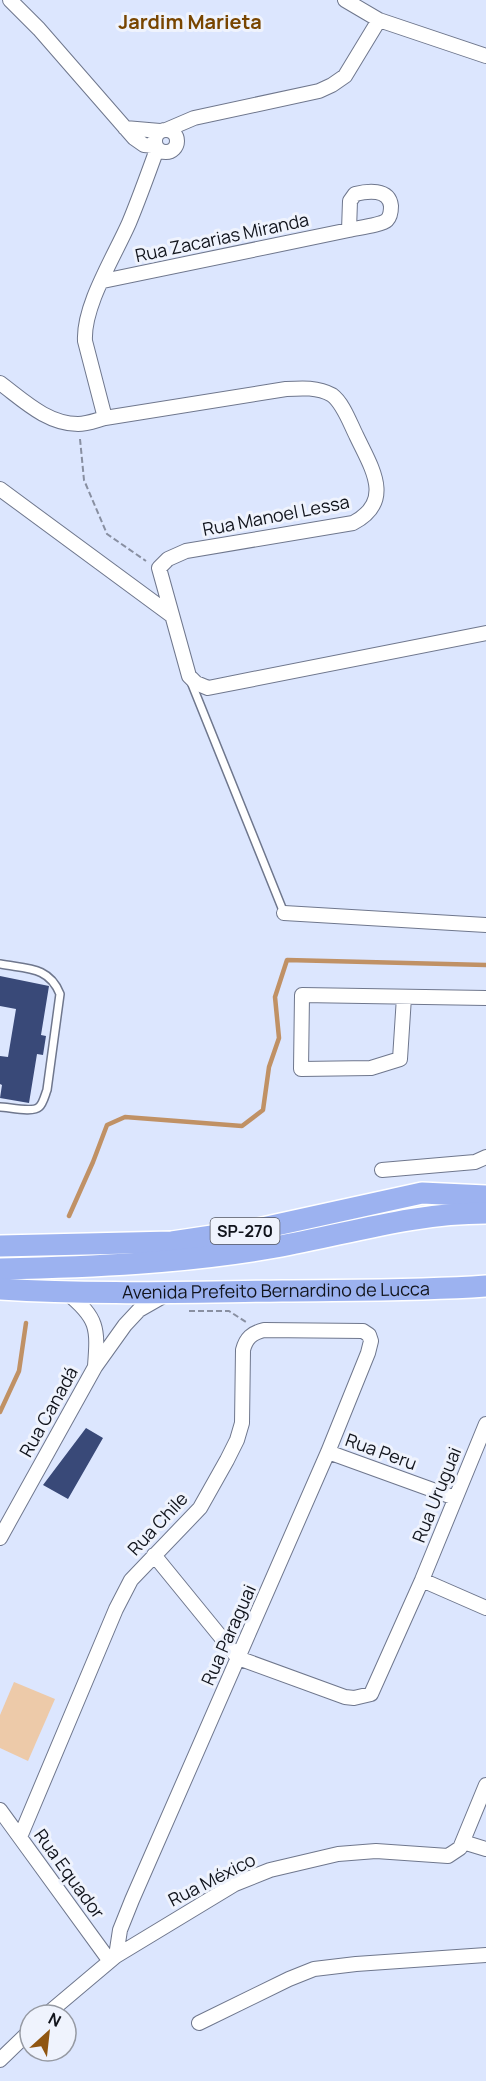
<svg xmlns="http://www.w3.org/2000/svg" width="486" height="2081" viewBox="0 0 486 2081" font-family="Manrope,sans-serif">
  <rect width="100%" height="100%" fill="#dce6fe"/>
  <!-- green -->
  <path fill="#edcaa9" d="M14 1682 55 1699 28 1761 0 1748V1715Z"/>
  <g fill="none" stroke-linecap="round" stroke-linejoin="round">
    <!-- stream -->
    <path stroke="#c09165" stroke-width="4.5" d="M69 1216 93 1162 107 1125 125 1117 242 1126 263 1110 269 1067 279 1038 275 997 287 960 486 965
      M0 1412 19 1371 26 1323"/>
  </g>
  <!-- building -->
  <path fill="#394978" d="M0 976 49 986 41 1035 46 1036 43 1055 37 1054 29 1103 0 1098 2 1085 0 1084V1056L8 1057 16 1009 0 1006Z
    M86 1428 103 1438 68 1499 43 1485Z"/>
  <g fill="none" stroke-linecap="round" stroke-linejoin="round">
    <defs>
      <path id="service" d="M191 682 284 913
        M0 964C26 969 49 966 60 994L47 1090C45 1095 43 1104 39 1107 33 1113 8 1107 0 1107"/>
      <path id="minor" d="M10 0 39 29 134 138 144 145 155 146
        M379 20 486 56
        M125 128 160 131
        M155 141a11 11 0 1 1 22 0a11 11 0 1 1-22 0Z
        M166 130 194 118 319 91 332 85 345 76 379 20 345 0
        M103 281 349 230C357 228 382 225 387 220 390 217 391 211 391 206 389 188 367 191 355 194L350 201 349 230
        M0 383C23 400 47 424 78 424 87 424 97 420 105 418L286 389C302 388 318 387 332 395 343 403 350 423 356 435 371 467 395 501 353 523L186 551 168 559 159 568 189 676 196 683 208 688 486 633
        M105 418 85 341C83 306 114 257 129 223 139 199 148 174 157 149
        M0 489 171 615
        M284 913 486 925
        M404 997 400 1059 371 1068 301 1069 302 995 486 998
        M382 1170 475 1162 486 1157
        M67 1293C98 1318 98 1328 95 1366
        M328 1452 455 1498
        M0 1538 95 1367 125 1325 139 1310 167 1294
        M154 1555 238 1658
        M422 1580 486 1608
        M238 1658 345 1697 354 1698 371 1694 422 1580 486 1424
        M0 1810 109 1960
        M20 1837 116 1609 131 1580 200 1508 227 1460 237 1440 242 1423 243 1350C246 1338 252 1333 264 1330L363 1331 369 1335 371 1341 368 1353 328 1452 132 1900 120 1930 116 1956
        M463 1842 486 1849
        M46 2015 116 1956 235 1884 270 1870 338 1854 376 1851 448 1856 460 1848 486 1785
        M199 2023 289 1979 314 1969 356 1964 486 1955
        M0 2060 30 2031"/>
      <g id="trunk">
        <path d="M0 1246 172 1242 258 1229 422 1193 486 1196"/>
        <path d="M0 1269C92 1267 185 1263 276 1247 348 1234 412 1213 486 1213"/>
        <path id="s1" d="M0 1289C94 1295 188 1292 282 1291 350 1290 418 1291 486 1286"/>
      </g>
    </defs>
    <!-- service casing -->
    <use href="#service" stroke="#6f778d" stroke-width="10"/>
    <!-- minor casing -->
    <use href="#minor" stroke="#6f778d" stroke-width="16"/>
    <!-- trunk casing -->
    <use href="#trunk" stroke="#fff" stroke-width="24"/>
    <!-- path -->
    <path stroke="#888fa1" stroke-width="2" stroke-dasharray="6 3" stroke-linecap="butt" d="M80 439 84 480 107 534 146 561
      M189 1311H229L246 1322"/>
    <!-- service -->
    <use href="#service" stroke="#fff" stroke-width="7"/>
    <!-- minor -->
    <use href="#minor" stroke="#fff" stroke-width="14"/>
    <!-- trunk -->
    <use href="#trunk" stroke="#9cb2f0" stroke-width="21"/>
  </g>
  <g text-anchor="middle" stroke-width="6" stroke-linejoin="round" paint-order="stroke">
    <!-- shield labels -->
    <rect fill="#eff3fd" stroke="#545760" stroke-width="1.5" x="210.5" y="1218" width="69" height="26" rx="4.5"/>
    <g font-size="16" font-weight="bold" fill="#11141c">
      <text x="245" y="1237">SP-270</text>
    </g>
    <!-- street labels -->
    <g font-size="18" fill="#11141c" stroke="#eff3fd">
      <text transform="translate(222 238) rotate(-12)" y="6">Rua Zacarias Miranda</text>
      <text transform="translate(276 516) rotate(-11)" y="6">Rua Manoel Lessa</text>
      <text dy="6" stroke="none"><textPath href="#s1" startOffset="276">Avenida Prefeito Bernardino de Lucca</textPath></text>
      <text transform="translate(49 1412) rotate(-61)" y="6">Rua Canadá</text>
      <text transform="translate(381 1452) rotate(20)" y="6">Rua Peru</text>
      <text transform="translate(437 1495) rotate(-68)" y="6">Rua Uruguai</text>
      <text transform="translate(158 1524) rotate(-47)" y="6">Rua Chile</text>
      <text transform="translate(229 1635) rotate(-66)" y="6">Rua Paraguai</text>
      <text transform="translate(69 1874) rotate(54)" y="6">Rua Equador</text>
      <text transform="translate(212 1880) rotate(-27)" y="6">Rua México</text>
    </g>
    <!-- neighbourhood labels -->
    <g font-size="20" font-weight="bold" fill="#784500" stroke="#eff3fd">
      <text x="190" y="29">Jardim Marieta</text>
    </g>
  </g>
  <!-- north arrow -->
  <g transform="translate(48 2033) rotate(27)"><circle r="28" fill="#eff3fd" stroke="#969aa3" stroke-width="1.5"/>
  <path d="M0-4.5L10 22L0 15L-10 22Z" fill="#905611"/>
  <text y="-9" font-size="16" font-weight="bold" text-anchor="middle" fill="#11141c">N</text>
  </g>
</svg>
